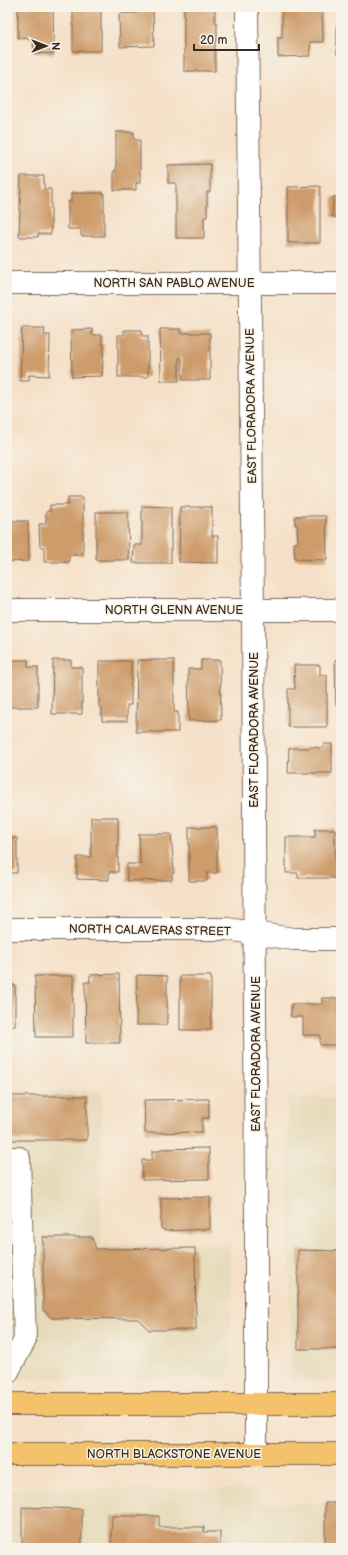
<svg xmlns="http://www.w3.org/2000/svg" width="348" height="1555" viewBox="0 0 348 1555" font-family="'Balsamiq Sans',sans-serif">
  <rect width="100%" height="100%" fill="#f7f3e8"/>
  <filter id="ink" filterUnits="userSpaceOnUse"><feTurbulence type="fractalNoise" baseFrequency=".025" numOctaves="2"/><feDisplacementMap in="SourceGraphic" scale="8" xChannelSelector="R" yChannelSelector="G"/><feConvolveMatrix kernelMatrix="1 2 1 2 8 2 1 2 1" color-interpolation-filters="sRGB"/></filter>
  <filter id="wash" filterUnits="userSpaceOnUse"><feTurbulence type="fractalNoise" baseFrequency=".012" numOctaves="4" result="noise"/><feDisplacementMap in="SourceGraphic" scale="16" xChannelSelector="R" yChannelSelector="G"/><feGaussianBlur stdDeviation="0.9" result="paint"/><feColorMatrix in="noise" values="0 0 0 0 0 0 0 0 0 0 0 0 0 0 0 0 0 1.4 0 .05"/><feComposite in="paint" operator="in"/></filter>
  <g filter="url(#wash)">
    <rect width="100%" height="100%" fill="#f5e0c7"/>
    <!-- built -->
    <path fill="#e7daba" d="M7 1091H102L100 1145 101 1244H230L231 1370 224 1378 7 1379Z
      M288 1097 341 1098V1381H291Z
      M7 1489H257L258 1504 325 1503 341 1548H7Z"/>
    <g id="blocks">
      <!-- building -->
      <path fill="#ce9c6a" d="M18 7H53L54 54 34 53 33 38H18Z
        M73 7H101V51H73Z
        M137 7H153L154 46 120 47 119 14 137 13Z
        M184 7H215V22H217V40L215 41V71H184Z
        M293 7 322 8 323 42H310V56L278 57V38H282V9H293Z
        M337 23H341V55H337Z
        M116 132H134V140H140V183H136V190H114V171L116 170Z
        M210 164V192H207V217H204V238H176V183H168V165Z
        M21 176H44V189H51V234H38V237H19Z
        M320 186V243H288V187Z
        M71 193H104V236H81V229H68V202H71Z
        M333 197H341V217H332Z
        M22 328H45L44 335H50L49 376 29 375V381H20Z
        M92 329V335H102V344H104L102 376 72 377 71 330Z
        M160 329H180V333H210V380H182V358H179V381H161Z
        M124 330H142V336H148V377H118V335H124Z
        M68 497H83V555H69V562H44V547H40L39 524H46V512L50 511V505H68Z
        M142 506 171 507V563H133L134 545H142Z
        M180 507H212V536H218V563L179 562Z
        M96 512H128L129 560H96Z
        M295 516H326L327 560 295 559 294 543H298L297 525H295Z
        M7 521H28L29 561 7 562Z
        M10 660H28V667H38V707H10Z
        M53 660H71V667H82V714H52Z
        M137 660H174V712H178V732H136Z
        M201 660H220L221 720 189 721 188 669H201Z
        M335 660H341V705H336Z
        M99 661H131V705H127V721H102V707H99Z
        M294 665H320V675H327V727H288V689H295Z
        M324 744H332V773H288L289 748H310V747H317V748H324Z
        M91 817H118V872H109V880L77 879V857H91Z
        M189 827H217V873H207V881H189Z
        M315 829H335V878H298V873H286V837H315Z
        M139 834H171L174 873H172V880L127 881V864H140Z
        M7 838H17V873H7Z
        M119 974 120 1043H86L85 982H90V975Z
        M137 975 167 976V1025H136Z
        M35 976H73V1037H36Z
        M180 976H211V1030H180Z
        M7 979H10V985H15V1026H7Z
        M322 998H338L339 1045H320V1035H303V1017H291V1004H322Z
        M7 1096H87V1140H7Z
        M209 1099V1118H202V1132L145 1133 144 1100Z
        M209 1148V1179L142 1180V1160H152V1151H160V1149Z
        M210 1197V1229L164 1231V1229H161V1198Z
        M43 1237H92L96 1249 195 1248 196 1330H149L138 1319 52 1318 43 1310Z
        M298 1250 341 1251V1349H298Z
        M325 1503H341V1548H325Z
        M22 1507 82 1509V1548H22Z
        M112 1516H159V1527H204V1532H220V1548H111Z"/>
    </g>
  </g>
  <g filter="url(#ink)">
    <use href="#blocks" fill-opacity="0" stroke="#7c6a59" stroke-width="1"/>
    <g fill="none" stroke-linecap="round" stroke-linejoin="round">
      <defs>
        <path id="minor" d="M247 7 253 610 256 1210V1453
          M7 283H341
          M7 610H341
          M7 929H227L294 939H341
          M7 1158H19L25 1340 7 1373"/>
        <path id="major" d="M7 1404H341
          M7 1454H341"/>
      </defs>
      <!-- minor casing -->
      <use href="#minor" stroke="#7c6a59" stroke-width="24"/>
      <!-- major casing -->
      <use href="#major" stroke="#7c6a59" stroke-width="24"/>
      <!-- minor -->
      <use href="#minor" stroke="#fff" stroke-width="22"/>
      <!-- major -->
      <use href="#major" stroke="#f3c26a" stroke-width="22"/>
    </g>
  </g>
  <g text-anchor="middle" stroke-width="3" stroke-linejoin="round" paint-order="stroke">
    <!-- street labels -->
    <g font-size="12" fill="#3b2a1e" stroke="#f7f3e8">
      <text x="174" y="287">NORTH SAN PABLO AVENUE</text>
      <text transform="translate(251 406) rotate(-91)" y="4">EAST FLORADORA AVENUE</text>
      <text x="174" y="614">NORTH GLENN AVENUE</text>
      <text transform="translate(254 730) rotate(-90)" y="4">EAST FLORADORA AVENUE</text>
      <text transform="translate(150 930) rotate(1)" y="4">NORTH CALAVERAS STREET</text>
      <text transform="translate(256 1054) rotate(-90)" y="4">EAST FLORADORA AVENUE</text>
      <text x="174" y="1458">NORTH BLACKSTONE AVENUE</text>
    </g>
  </g>
  <!-- margin -->
  <rect width="348" height="1555" fill="none" stroke="#f7f3e8" stroke-width="24"/>
  <!-- north arrow -->
  <g transform="translate(46 46) rotate(90)" stroke="#f7f3e8" stroke-width="3" paint-order="stroke">
  <path d="M0-3L7 15L0 10L-7 15Z" fill="#3b2a1e"/>
  <text y="-6" font-size="11" font-weight="bold" text-anchor="middle" fill="#3b2a1e">N</text>
  </g>
  <!-- scale -->
  <path d="M194 44v6h65v-6" fill="none" stroke="#3b2a1e" stroke-width="2"/>
  <text x="200" y="44" font-size="12" fill="#3b2a1e" stroke="#f7f3e8" stroke-width="3" paint-order="stroke">20 m</text>
</svg>
